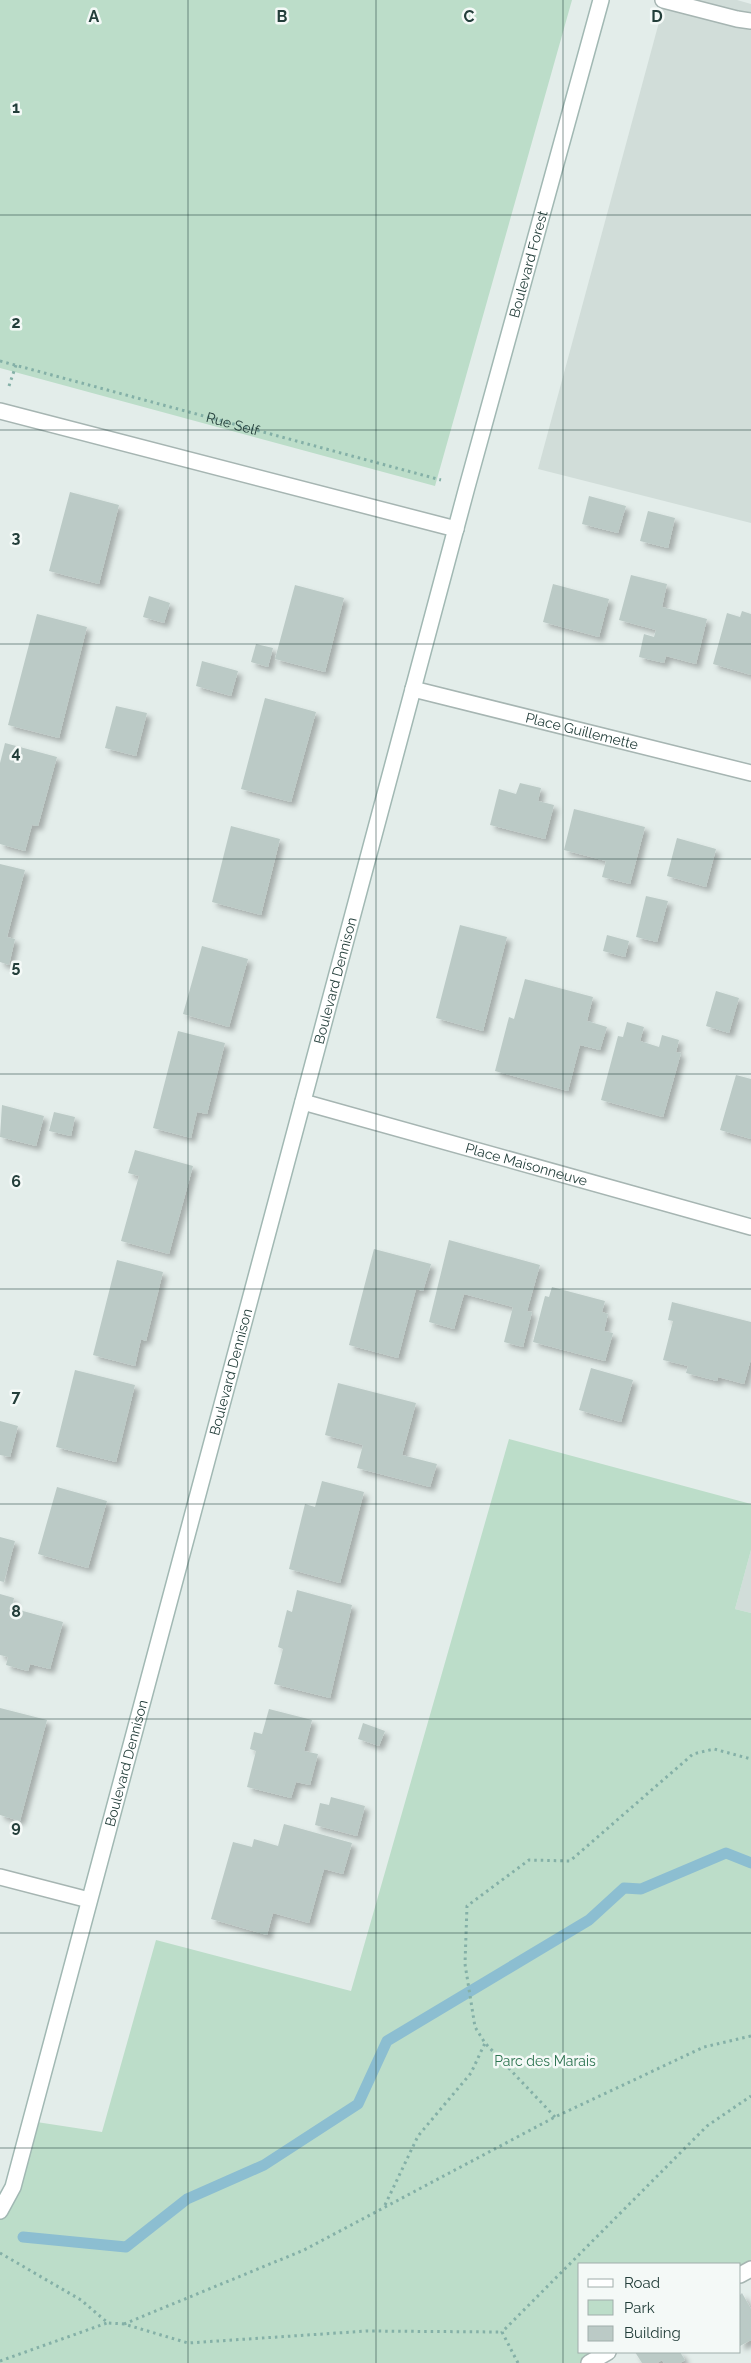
<svg xmlns="http://www.w3.org/2000/svg" width="751" height="2363" viewBox="0 0 751 2363" font-family="Raleway,sans-serif">
  <defs>
    <filter id="shadow"><feDropShadow dx="4.5" dy="4.5" stdDeviation="2.5" flood-color="#0004"/></filter>
  </defs>
  <rect width="100%" height="100%" fill="#e3edea"/>
  <!-- built -->
  <path fill="#d1ddd9" d="M665 0H737L751 4V523L538 469Z
    M751 1550V1613L735 1609Z"/>
  <!-- green -->
  <path fill="#bcddc9" d="M0 0H572L435 486 0 368Z
    M509 1439 751 1504V1550L735 1609 751 1613V2269L740 2275V2264H580V2352H608L589 2363H0V2211L30 2121 102 2132 156 1940 351 1991Z"/>
  <g fill="none" stroke-linecap="round" stroke-linejoin="round">
    <!-- stream -->
    <path stroke="#8cbed1" stroke-width="11" d="M23 2237 126 2247 187 2199 264 2165 358 2104 387 2041 589 1920 624 1888 641 1889 726 1853 751 1863"/>
  </g>
  <!-- building -->
  <path fill="#bbcac6" filter="url(#shadow)" d="M70 492 119 505 99 584 49 571Z
    M589 496 626 506 618 533 582 524Z
    M648 511 675 518 668 548 640 541Z
    M631 575 667 584 662 607 707 619 696 664 666 656 664 663 639 657 644 634 654 637 656 630 619 620Z
    M553 584 609 599 599 637 543 622Z
    M295 585 344 598 325 672 275 659Z
    M149 596 170 603 164 623 143 617Z
    M742 611 751 614V675L713 664 727 613 740 617Z
    M37 614 87 627 59 738 8 725Z
    M256 644 273 648 268 667 251 662Z
    M202 661 238 671 231 696 196 686Z
    M265 698 316 712 291 802 241 789Z
    M116 706 147 713 136 756 105 748Z
    M5 743 57 757 38 826 32 825 25 851 0 844V763Z
    M520 783 541 788 538 801 554 805 545 839 490 825 499 789 516 794Z
    M574 809 645 827 630 884 602 877 606 861 564 850Z
    M231 826 280 839 261 915 212 902Z
    M677 838 716 849 706 887 667 876Z
    M0 864 25 870 7 937 15 939 9 965 0 962Z
    M646 896 668 901 657 942 636 937Z
    M460 925 507 937 483 1031 436 1018Z
    M607 935 629 941 625 957 603 951Z
    M202 946 248 959 229 1027 183 1014Z
    M525 979 593 997 587 1021 607 1027 600 1050 580 1045 568 1091 495 1071 509 1017 514 1019Z
    M716 991 739 998 729 1033 706 1026Z
    M627 1022 644 1027 640 1041 659 1047 662 1035 679 1040 676 1052 681 1053 663 1117 601 1100 618 1036 623 1037Z
    M178 1031 225 1043 207 1114 197 1112 191 1138 153 1128Z
    M736 1075 751 1079V1139L720 1130Z
    M2 1105 44 1116 36 1146 0 1137Z
    M54 1112 75 1117 71 1136 49 1131Z
    M135 1150 193 1166 169 1254 121 1241 139 1176 128 1173Z
    M449 1240 540 1265 527 1311 532 1312 523 1347 504 1342 513 1307 464 1294 454 1329 429 1322Z
    M374 1249 431 1264 423 1291 416 1289 398 1358 349 1345Z
    M117 1260 163 1272 146 1341 141 1339 135 1366 93 1355Z
    M552 1287 605 1301 602 1312 608 1314 604 1331 613 1333 605 1361 533 1342 545 1296 549 1297Z
    M672 1302 751 1322V1359L744 1384 718 1377 717 1381 686 1373 688 1366 663 1360 673 1321 668 1320Z
    M591 1368 633 1380 621 1422 579 1410Z
    M75 1370 135 1385 116 1462 56 1447Z
    M338 1383 416 1403 402 1455 437 1464 430 1487 357 1468 363 1445 325 1435Z
    M0 1421 18 1426 10 1457 0 1455Z
    M322 1481 364 1492 340 1583 289 1569 305 1504 315 1507Z
    M57 1487 107 1501 88 1568 38 1554Z
    M0 1537 15 1541 4 1582 0 1581Z
    M297 1590 352 1605 330 1698 274 1684 283 1649 278 1647 287 1610 292 1612Z
    M0 1594 14 1598 12 1608 63 1622 50 1669 30 1664 28 1671 6 1665 8 1657 0 1655Z
    M0 1708 47 1720 20 1821 0 1815Z
    M269 1709 312 1720 304 1751 318 1754 310 1785 296 1782 291 1798 247 1787 256 1751 250 1749 254 1732 262 1734Z
    M363 1723 385 1731 379 1746 358 1739Z
    M331 1797 365 1806 357 1836 315 1825 320 1803 329 1805Z
    M284 1824 352 1843 343 1874 324 1869 309 1923 273 1913 267 1935 211 1919 233 1842 252 1847 254 1839 278 1846Z
    M742 2293 751 2309V2340L740 2346V2295Z
    M635 2352H680L685 2360 680 2363H664L662 2360 657 2363H642Z"/>
  <g fill="none" stroke-linecap="round" stroke-linejoin="round">
    <defs>
      <path id="lane" d="M663 0 737 19 751 21
        M740 2275 751 2269
        M589 2363 608 2352"/>
      <g id="street">
        <path d="M0 411 456 529"/>
        <path id="s2" d="M413 689 751 773"/>
        <path id="s3" d="M303 1102 751 1227"/>
        <path d="M0 1877 89 1900"/>
      </g>
      <g id="secondary">
        <path id="s4" d="M0 2211 13 2187 467 487 601 0"/>
      </g>
    </defs>
    <!-- lane casing -->
    <use href="#lane" stroke="#a6b5b2" stroke-width="18"/>
    <!-- street casing -->
    <use href="#street" stroke="#a6b5b2" stroke-width="18"/>
    <!-- secondary casing -->
    <use href="#secondary" stroke="#a1b8b3" stroke-width="18"/>
    <!-- path -->
    <g stroke="#84b0a7" stroke-width="3" stroke-dasharray="2.5 4" stroke-linecap="butt">
      <path id="s1" d="M0 361 441 480"/>
      <path d="M9 386 16 365"/>
      <path d="M555 2117 485 2043 475 2027 465 1964 467 1906 529 1860 570 1861 693 1754 714 1749 751 1759"/>
      <path d="M385 2205 418 2136 471 2073 485 2043"/>
      <path d="M0 2253 81 2300 108 2323 124 2324 188 2343 367 2331 502 2332"/>
      <path d="M124 2324 304 2250 555 2117 704 2047 751 2036"/>
      <path d="M0 2361 107 2323"/>
      <path d="M518 2363 502 2332 707 2126 751 2096"/>
    </g>
    <!-- lane -->
    <use href="#lane" stroke="#fff" stroke-width="15"/>
    <!-- street -->
    <use href="#street" stroke="#fff" stroke-width="15"/>
    <!-- secondary -->
    <use href="#secondary" stroke="#fff" stroke-width="15"/>
  </g>
  <!-- grid -->
  <path fill="none" stroke="#233e3a" stroke-width="1" stroke-opacity="0.55" d="M188 0V2363M376 0V2363M563 0V2363M0 215H751M0 430H751M0 644H751M0 859H751M0 1074H751M0 1289H751M0 1504H751M0 1719H751M0 1933H751M0 2148H751"/>
  <g text-anchor="middle" stroke-width="5" stroke-linejoin="round" paint-order="stroke">
    <!-- street labels -->
    <g font-size="14" fill="#233e3a" stroke="#f4f9f7">
      <text dy="5" stroke="none"><textPath href="#s4" startOffset="2018">Boulevard Forest</textPath></text>
      <text dy="5" stroke="none"><textPath href="#s1" startOffset="241">Rue Self</textPath></text>
      <text dy="5" stroke="none"><textPath href="#s2" startOffset="174">Place Guillemette</textPath></text>
      <text dy="5" stroke="none"><textPath href="#s4" startOffset="1276">Boulevard Dennison</textPath></text>
      <text dy="5" stroke="none"><textPath href="#s3" startOffset="232">Place Maisonneuve</textPath></text>
      <text dy="5" stroke="none"><textPath href="#s4" startOffset="871">Boulevard Dennison</textPath></text>
      <text dy="5" stroke="none"><textPath href="#s4" startOffset="466">Boulevard Dennison</textPath></text>
    </g>
    <!-- park labels -->
    <g font-size="14" fill="#2d7451" stroke="#f4f9f7">
      <text x="545" y="2066">Parc des Marais</text>
    </g>
  </g>
  <g font-size="16" text-anchor="middle" font-weight="bold" fill="#233e3a" stroke="#f4f9f7" stroke-width="5" stroke-linejoin="round" paint-order="stroke">
    <text x="94" y="22">A</text>
    <text x="282" y="22">B</text>
    <text x="469" y="22">C</text>
    <text x="657" y="22">D</text>
    <text x="16" y="113">1</text>
    <text x="16" y="328">2</text>
    <text x="16" y="543">3</text>
    <text x="16" y="758">4</text>
    <text x="16" y="972">5</text>
    <text x="16" y="1187">6</text>
    <text x="16" y="1402">7</text>
    <text x="16" y="1617">8</text>
    <text x="16" y="1832">9</text>
  </g>
  <!-- legend -->
  <rect x="578" y="2263" width="162" height="90" fill="#f4f9f7" stroke="#a0aeab"/>
  <rect x="588" y="2279" width="25" height="8" fill="#ffffff" stroke="#a0aeab"/>
  <text x="624" y="2288" font-size="15" fill="#233e3a">Road</text>
  <rect x="588" y="2300" width="25" height="15" fill="#bcddc9" stroke="#a0aeab"/>
  <text x="624" y="2313" font-size="15" fill="#233e3a">Park</text>
  <rect x="588" y="2326" width="25" height="15" fill="#bbcac6" stroke="#a0aeab"/>
  <text x="624" y="2338" font-size="15" fill="#233e3a">Building</text>
</svg>
